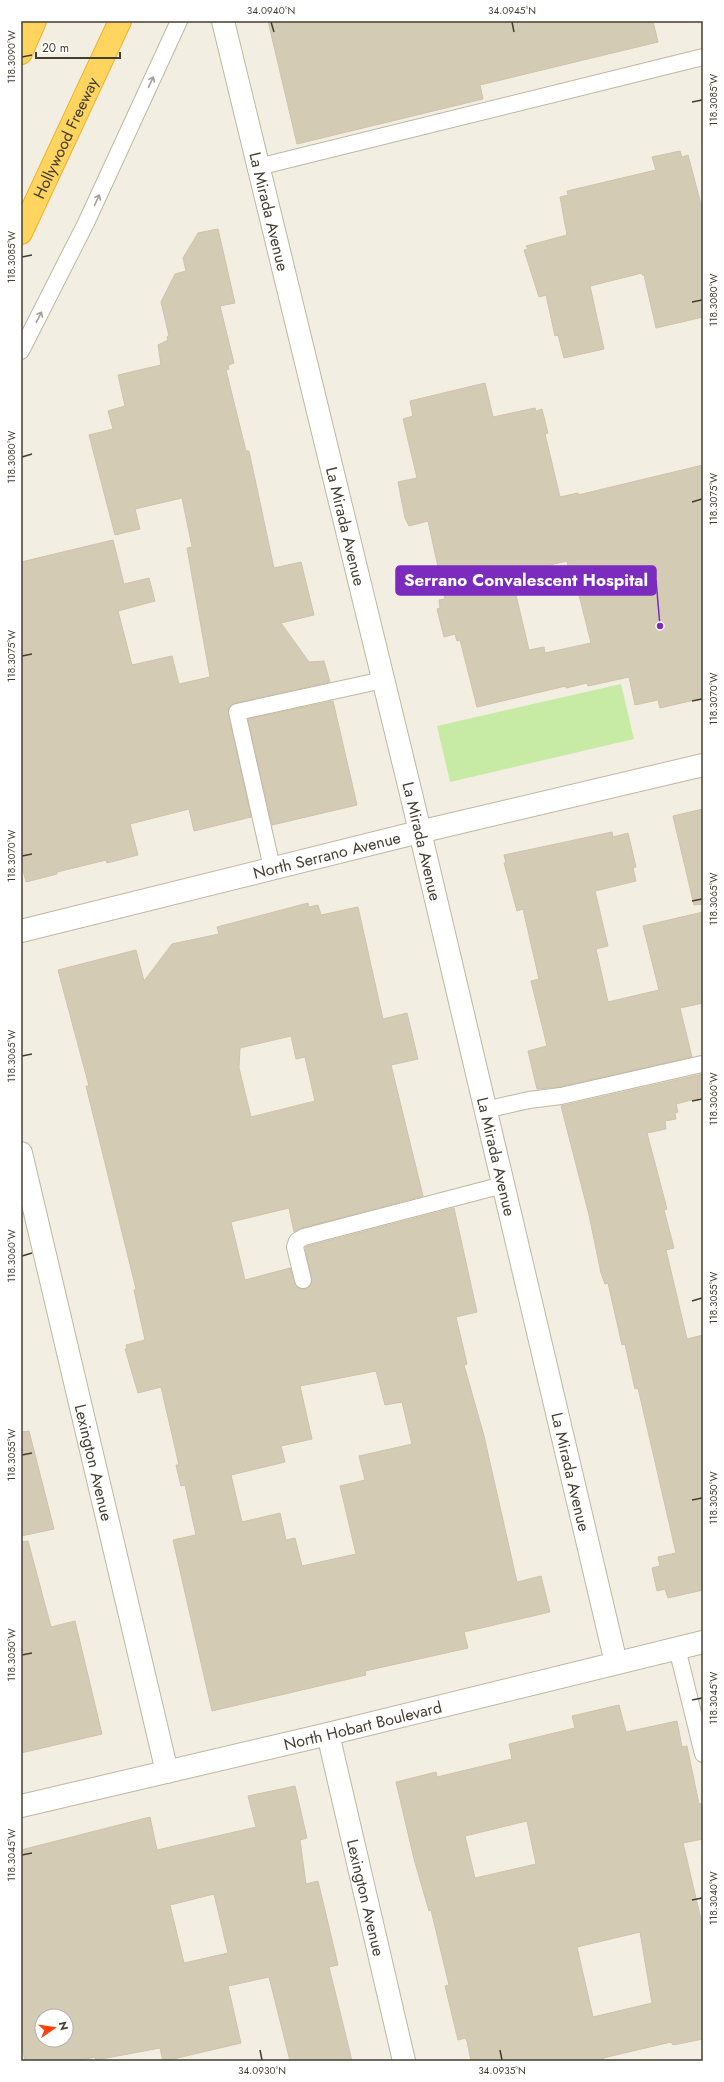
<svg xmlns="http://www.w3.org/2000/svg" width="724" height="2082" viewBox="0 0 724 2082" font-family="Jost,sans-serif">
  <rect width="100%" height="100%" fill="#f2eee1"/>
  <!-- green -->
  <path fill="#c7eba5" d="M621 684 634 739 450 782 437 726Z"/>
  <!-- building -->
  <path fill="#d4cbb5" stroke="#d0c3a8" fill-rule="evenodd" d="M268 21H653L658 42 480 85 483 99 297 144Z
    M680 151 682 157 688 155 703 212V317L656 328 644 275H642V273L590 286 604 349 564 358 558 335 555 336 546 295 539 297 524 250 528 249 526 246 567 235 560 197 568 195 567 191 656 170 652 157Z
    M218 229 235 303 220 306 234 363 228 365 229 369 226 370 246 451H249L274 568 301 562 314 615 281 623 309 662 324 661 330 682 235 703 228 709 251 817 194 831 189 809 130 824 138 855 107 863 106 860 57 872V874L26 882 21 862V562L113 540 124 584 149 578 155 601 118 611 132 665 172 656 179 684 210 677 187 548 192 547 182 498 135 509 140 529 115 535 89 435 113 429 108 411 125 406 118 375 161 365 158 345 168 340 167 337 169 336 161 302 175 274 186 271 183 258 198 233Z
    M485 383 493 417 535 408 536 411 542 409 548 433 545 434 560 497 578 493V495L703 465V698L660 708 658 700 635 705 629 677 588 686 587 683 566 688V686L477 707 460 640 457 641 455 634 444 637 437 609 440 608 439 600 445 599 428 521 409 526 405 518 398 482 417 478 403 419 413 416 410 401ZM567 561 573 587H577L591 643 545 653 544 647 529 650 511 574Z
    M333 701 357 805 272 825 248 719Z
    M703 809V904L694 905 673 816Z
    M612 832 613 837 628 833 636 867 633 868 636 881 595 891 608 946 596 949 608 1002 659 990 643 926 703 912V1003L680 1008 692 1057 559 1087 537 1089 528 1051 547 1046 531 981 539 979 523 909 517 911 504 863H506L504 855Z
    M308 903 309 907 318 905 321 915 358 907 383 1019 407 1013 418 1059 391 1065 423 1196 302 1228 294 1232 289 1208 231 1222 245 1280 290 1268 296 1286 300 1289H306L312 1282 305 1247 308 1246 454 1208 477 1312 456 1317 467 1364 464 1365 484 1436 517 1582 541 1576 550 1612 464 1632 468 1648 365 1671 366 1675 212 1711 173 1540 196 1535 185 1485 181 1486 176 1465H179L161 1387 138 1393 125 1349H127L126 1345 145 1340 134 1290 136 1289 86 1086H89L58 970 136 950 144 981 172 944 219 934 217 927ZM291 1036 296 1059 305 1057 315 1101 251 1117 239 1068 240 1048ZM376 1371 385 1405 402 1402 412 1444 359 1456 365 1480 340 1486 356 1554 302 1566 295 1538 286 1540 280 1513 242 1522 231 1475 285 1462 281 1446 312 1439 300 1386Z
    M703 1074V1097L676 1104 678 1112 675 1113 676 1119 665 1121 666 1129 647 1133 667 1209 664 1210 674 1248 666 1250 687 1339 703 1335V1590L668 1598 665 1589 657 1591 652 1568 660 1566 658 1557 676 1553 638 1388 635 1389 625 1344 622 1345 608 1283 605 1284 601 1273 589 1215 561 1106Z
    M29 1431 54 1529 21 1536V1432Z
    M28 1541 51 1627 75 1621 102 1734 21 1753V1542Z
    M619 1705 626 1732 677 1721 682 1747 687 1746 699 1804 703 1803V1839L683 1843 703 1928V2039L673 2045 671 2042 603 2058 604 2061H471L467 2041 465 2038 458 2040 445 1986 449 1985 431 1910 429 1911 414 1859 396 1782 436 1772 437 1777 512 1759 509 1744 575 1728 572 1716ZM527 1821 536 1864 475 1878 465 1836ZM640 1932 652 2003 593 2017 577 1947Z
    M295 1786 307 1838 300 1840 306 1884 318 1881 338 1965 329 1967 352 2061H290L269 1977 228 1986 241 2043 169 2060 163 2061 160 2048 96 2060 95 2057 77 2061H25L21 2043V1850L150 1817 157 1850 256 1827 248 1796ZM214 1894 228 1953 184 1963 170 1905ZM42 2016H66V2040H42Z"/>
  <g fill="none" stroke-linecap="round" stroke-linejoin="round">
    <defs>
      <path id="service" d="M258 167 703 57
        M21 351 86 223 179 21
        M272 868 237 712 383 680
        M485 1110 529 1100 561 1096 702 1064
        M303 1280 295 1247 297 1241 304 1237 503 1185
        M677 1648 703 1754"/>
      <g id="minor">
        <path id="s1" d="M223 21 413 802 616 1663"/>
        <path id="s2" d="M21 931 419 832 703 765"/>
        <path id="s3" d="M21 1153 167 1772"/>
        <path id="s4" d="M328 1734 404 2061"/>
        <path id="s5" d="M21 1806 328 1734 703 1642"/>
      </g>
      <g id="motorway">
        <path d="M21 53 35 21"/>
        <path id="s6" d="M21 233 120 21"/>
      </g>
    </defs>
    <!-- service casing -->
    <use href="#service" stroke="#beb7a3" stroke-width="18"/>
    <!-- minor casing -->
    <use href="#minor" stroke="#beb7a3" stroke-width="24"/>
    <!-- motorway casing -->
    <use href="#motorway" stroke="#ebaf22" stroke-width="24"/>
    <!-- service -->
    <use href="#service" stroke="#fff" stroke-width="16"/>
    <!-- minor -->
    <use href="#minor" stroke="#fff" stroke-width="22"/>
    <!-- motorway -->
    <use href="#motorway" stroke="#ffd55f" stroke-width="22"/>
  </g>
  <!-- one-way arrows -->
  <defs><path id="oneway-shaft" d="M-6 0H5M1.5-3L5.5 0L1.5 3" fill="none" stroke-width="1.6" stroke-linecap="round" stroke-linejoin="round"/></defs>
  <g stroke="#a29e98">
    <use href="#oneway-shaft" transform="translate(151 82) rotate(-65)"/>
    <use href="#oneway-shaft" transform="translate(97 200) rotate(-65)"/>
    <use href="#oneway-shaft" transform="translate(39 317) rotate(-63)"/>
  </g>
  <!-- ticks -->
  <path fill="none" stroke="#443e31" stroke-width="1.5" d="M271 22 274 32M512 22 514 32M22 57 32 55M692 102 702 100M22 257 32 255M692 302 702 300M22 457 32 454M692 502 702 499M22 656 32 654M692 701 702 699M22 856 32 854M692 901 702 899M22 1056 32 1054M692 1101 702 1099M22 1256 32 1253M692 1301 702 1298M22 1455 32 1453M692 1500 702 1498M22 1655 32 1653M692 1700 702 1698M22 1855 32 1853M692 1900 702 1898M260 2050 262 2060M500 2050 502 2060"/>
  <g text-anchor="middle" stroke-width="4" stroke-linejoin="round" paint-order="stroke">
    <!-- street labels -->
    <g font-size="16" fill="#443e31" stroke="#fff">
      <text dy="6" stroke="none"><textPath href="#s6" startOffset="105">Hollywood Freeway</textPath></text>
      <text dy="6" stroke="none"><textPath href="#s1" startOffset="196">La Mirada Avenue</textPath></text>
      <text dy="6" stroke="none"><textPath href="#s1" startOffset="520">La Mirada Avenue</textPath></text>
      <text dy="6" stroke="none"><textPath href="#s1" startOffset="844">La Mirada Avenue</textPath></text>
      <text dy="6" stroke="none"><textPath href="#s2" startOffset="315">North Serrano Avenue</textPath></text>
      <text dy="6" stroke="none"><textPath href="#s1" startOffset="1168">La Mirada Avenue</textPath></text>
      <text dy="6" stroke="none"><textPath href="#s3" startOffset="318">Lexington Avenue</textPath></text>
      <text dy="6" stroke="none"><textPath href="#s1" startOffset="1492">La Mirada Avenue</textPath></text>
      <text dy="6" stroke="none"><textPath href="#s5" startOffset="351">North Hobart Boulevard</textPath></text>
      <text dy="6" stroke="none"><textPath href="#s4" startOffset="168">Lexington Avenue</textPath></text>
    </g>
  </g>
  <!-- callouts -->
  <path fill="none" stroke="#7b2cbf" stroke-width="1.5" d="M660 626L656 580"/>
  <circle fill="#7b2cbf" stroke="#fff" stroke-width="1.5" cx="660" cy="626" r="4"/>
  <rect fill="#7b2cbf" stroke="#7b2cbf" stroke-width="1.5" x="396" y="566" width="260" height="29" rx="4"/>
  <g font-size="17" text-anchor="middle" font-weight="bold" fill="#fff">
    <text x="526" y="586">Serrano Convalescent Hospital</text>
  </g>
  <!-- border -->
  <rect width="724" height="2082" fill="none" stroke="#ffffff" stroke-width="44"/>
  <!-- north arrow -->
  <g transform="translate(54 2028) rotate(77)"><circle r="19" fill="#ffffff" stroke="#b4b2ad"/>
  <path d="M0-3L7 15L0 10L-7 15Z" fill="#ff410b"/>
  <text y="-6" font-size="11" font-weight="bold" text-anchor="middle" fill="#443e31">N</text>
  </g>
  <!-- scale -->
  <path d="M36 52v6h84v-6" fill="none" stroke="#443e31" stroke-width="2"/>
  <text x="42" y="52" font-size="12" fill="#443e31" stroke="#ffffff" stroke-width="3" paint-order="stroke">20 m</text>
  <rect x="22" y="22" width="680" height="2038" fill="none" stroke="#443e31" stroke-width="1.5"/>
  <g font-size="10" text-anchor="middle" fill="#443e31">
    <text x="271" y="14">34.0940°N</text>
    <text x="512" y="14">34.0945°N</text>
    <text transform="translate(11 57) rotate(-90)" y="4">118.3090°W</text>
    <text transform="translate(713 100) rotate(-90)" y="4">118.3085°W</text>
    <text transform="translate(11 257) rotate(-90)" y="4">118.3085°W</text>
    <text transform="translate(713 300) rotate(-90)" y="4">118.3080°W</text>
    <text transform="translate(11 457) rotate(-90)" y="4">118.3080°W</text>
    <text transform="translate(713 499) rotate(-90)" y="4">118.3075°W</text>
    <text transform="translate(11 656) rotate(-90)" y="4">118.3075°W</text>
    <text transform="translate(713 699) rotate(-90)" y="4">118.3070°W</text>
    <text transform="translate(11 856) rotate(-90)" y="4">118.3070°W</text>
    <text transform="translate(713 899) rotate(-90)" y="4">118.3065°W</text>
    <text transform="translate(11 1056) rotate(-90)" y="4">118.3065°W</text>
    <text transform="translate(713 1099) rotate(-90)" y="4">118.3060°W</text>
    <text transform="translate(11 1256) rotate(-90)" y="4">118.3060°W</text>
    <text transform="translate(713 1298) rotate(-90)" y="4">118.3055°W</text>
    <text transform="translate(11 1455) rotate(-90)" y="4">118.3055°W</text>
    <text transform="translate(713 1498) rotate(-90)" y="4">118.3050°W</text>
    <text transform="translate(11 1655) rotate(-90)" y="4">118.3050°W</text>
    <text transform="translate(713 1698) rotate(-90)" y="4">118.3045°W</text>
    <text transform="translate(11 1855) rotate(-90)" y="4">118.3045°W</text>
    <text transform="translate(713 1898) rotate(-90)" y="4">118.3040°W</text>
    <text x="262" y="2074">34.0930°N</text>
    <text x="502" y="2074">34.0935°N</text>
  </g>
</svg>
